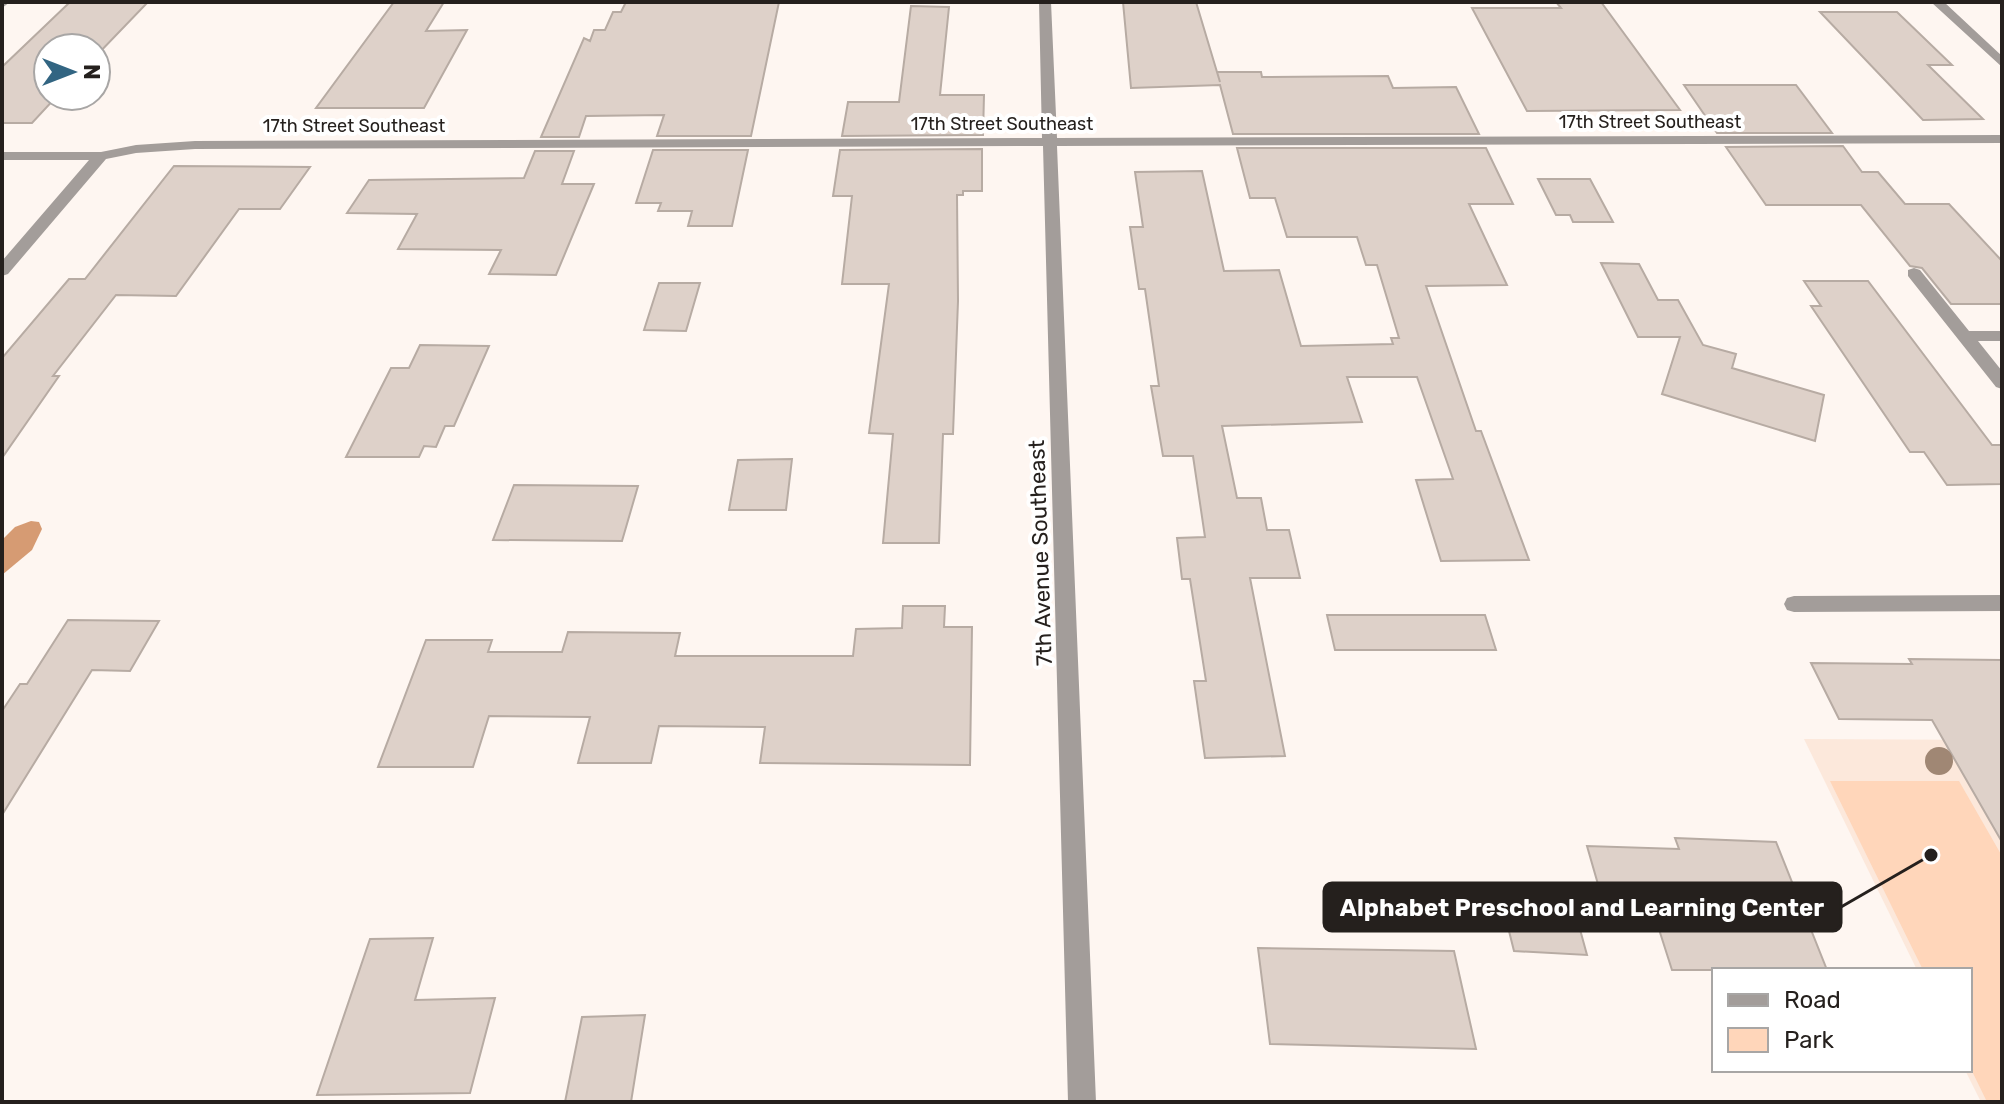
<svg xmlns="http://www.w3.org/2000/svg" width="2004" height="1104" viewBox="0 0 2004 1104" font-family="Rubik,sans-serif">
  <rect width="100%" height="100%" fill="#fef6f1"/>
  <!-- built -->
  <path fill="#fce8db" d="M1804 739 2002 740V1102H1981L1965 1070H1970V970H1917Z"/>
  <!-- green -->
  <path fill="#ffd6ba" d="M1830 781H1959L2002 856V1102H1987L1970 1067V970H1923Z"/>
  <!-- water -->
  <path fill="#d69b73" d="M31 521 39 522 42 529 32 550 2 575V540L15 527Z"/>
  <!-- building -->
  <path fill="#ded1c9" stroke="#b7aba3" stroke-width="2" d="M70 2H148L96 56V48H48V96H57L32 123H2V67Z
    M394 2H444L426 31 467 30 424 108H316Z
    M626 2H779L751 136H657L664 115 586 116 579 137H541L584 38 590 41 594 30H605L613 12H621Z
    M1123 2H1196L1220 82 1217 72H1261L1262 77 1388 76 1393 88 1456 87 1479 134H1233L1220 85 1131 88Z
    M1556 2H1601L1680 110 1527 111 1472 8H1561Z
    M911 6 949 7 940 95H984L983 135 842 136 848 102H899Z
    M1820 12H1897L1952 65H1928L1983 119 1923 120Z
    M1684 85H1796L1832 133H1717Z
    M1843 146 1862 172H1878L1905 204H1949L2002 261V304H1951L1922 268 1910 266 1861 205H1766L1726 147Z
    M1237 148H1486L1513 204H1469L1507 285 1426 286 1476 431H1481L1529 560 1441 561 1416 480 1453 479 1417 377H1347L1362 422 1222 426 1237 498H1261L1267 530H1289L1300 578H1250L1285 756 1205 758 1194 681H1206L1190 579H1182L1177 538 1205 537 1193 456H1163L1151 386H1159L1145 289H1139L1130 227H1143L1135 172 1202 171 1224 271 1279 270 1301 346 1393 344 1391 338H1399L1377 265H1366L1357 237H1287L1275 198H1250Z
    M982 149V191H963V195H957L958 301 953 434H943L939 543H883L893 434 869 433 889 284H842L852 196H833L840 150Z
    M653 150H748L732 226H688L692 211H658L661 203H636Z
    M535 151H574L562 184H594L556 275 489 274 501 250 398 249 417 214 347 213 369 180 524 178Z
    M174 166 310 167 280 209H239L176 296 116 295 53 376H59L2 458V358L69 279H85Z
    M1538 179H1590L1613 222H1573L1570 215H1556Z
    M1601 263 1639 264 1658 300H1678L1703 345 1736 354 1732 368 1824 395 1815 441 1662 394 1680 337H1638Z
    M1804 281H1868L1992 445H2002V484L1947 485 1924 452H1910L1811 306H1821Z
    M659 283H700L686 331 644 330Z
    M420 345 489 346 454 426H445L436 447 424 446 419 457H346L391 368H409Z
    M792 459 786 510H729L738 460Z
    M514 485 638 486 622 541 493 540Z
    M903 606H945L944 627H972L970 765 760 763 765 727 659 726 651 763H578L590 717 489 716 473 767H378L426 640H492L488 652H562L568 632 680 633 675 656H853L856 629 902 628Z
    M1327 615H1485L1496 650H1335Z
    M68 620 159 621 130 671 92 670 2 815V711L20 684H27Z
    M1909 659 2002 660V842L1932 720 1839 719 1811 663 1912 664Z
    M1675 838 1776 842 1827 970H1672L1656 920 1608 919 1587 846 1679 849Z
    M1499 891 1570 893 1587 955 1514 951Z
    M433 938 415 1000 495 998 470 1093 317 1095 370 939Z
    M1258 948 1454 951 1476 1049 1270 1044Z
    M645 1015 631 1102H565L582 1017Z"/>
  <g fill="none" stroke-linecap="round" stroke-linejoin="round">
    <!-- minor -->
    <path fill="#a39d9a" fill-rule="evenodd" d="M2 2H10L2 8Z
      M1039 2H1051L1057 138 2002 135V143L1057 146 1096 1102H1068L1043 146 195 149 136 153 106 159 8 274 2 276V261L89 160H2V152H101L136 145 195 141 1042 138Z
      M1931 2H1944L2002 56V67Z
      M1914 268 1920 270 1969 331H2002V341H1978L2002 371V389L1996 387 1908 276V270Z
      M2002 595V611L1794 612 1787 610 1784 604 1787 598 1794 596Z"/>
  </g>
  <!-- trees -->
  <circle fill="#a08774" cx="1939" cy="761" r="14"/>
  <g text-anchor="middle" stroke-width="8" stroke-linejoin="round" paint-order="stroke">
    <!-- far-street labels -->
    <g font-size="18" fill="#25201d" stroke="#fff">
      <text x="1650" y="128">17th Street Southeast</text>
      <text x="1002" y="130">17th Street Southeast</text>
      <text x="354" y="132">17th Street Southeast</text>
    </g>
    <!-- street labels -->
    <g font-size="22" fill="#25201d" stroke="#fff">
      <text transform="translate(1040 553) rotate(-92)" y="8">7th Avenue Southeast</text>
    </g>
  </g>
  <!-- callouts -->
  <path fill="none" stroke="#25201d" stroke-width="3" d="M1931 855L1841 907"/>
  <circle fill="#25201d" stroke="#fff" stroke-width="3" cx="1931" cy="855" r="8"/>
  <rect fill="#25201d" stroke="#25201d" stroke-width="3" x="1324" y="883" width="517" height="48" rx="8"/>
  <g font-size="24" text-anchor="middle" font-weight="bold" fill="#fff">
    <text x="1582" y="916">Alphabet Preschool and Learning Center</text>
  </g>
  <!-- border -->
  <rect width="2004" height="1104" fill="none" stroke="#25201d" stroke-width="8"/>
  <!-- legend -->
  <rect x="1712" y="968" width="260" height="104" fill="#ffffff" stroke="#a8a6a5" stroke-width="2"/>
  <rect x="1728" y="994" width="40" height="12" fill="#a39d9a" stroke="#a8a6a5" stroke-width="2"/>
  <text x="1784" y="1008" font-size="24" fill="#25201d">Road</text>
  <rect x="1728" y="1028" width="40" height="24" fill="#ffd6ba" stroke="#a8a6a5" stroke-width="2"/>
  <text x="1784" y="1048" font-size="24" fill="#25201d">Park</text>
  <!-- north arrow -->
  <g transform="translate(72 72) rotate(90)"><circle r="38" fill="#ffffff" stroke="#a8a6a5" stroke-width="2"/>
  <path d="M0-6L14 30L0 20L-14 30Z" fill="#326582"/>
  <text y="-12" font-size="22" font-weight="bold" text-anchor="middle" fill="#25201d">N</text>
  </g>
</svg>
